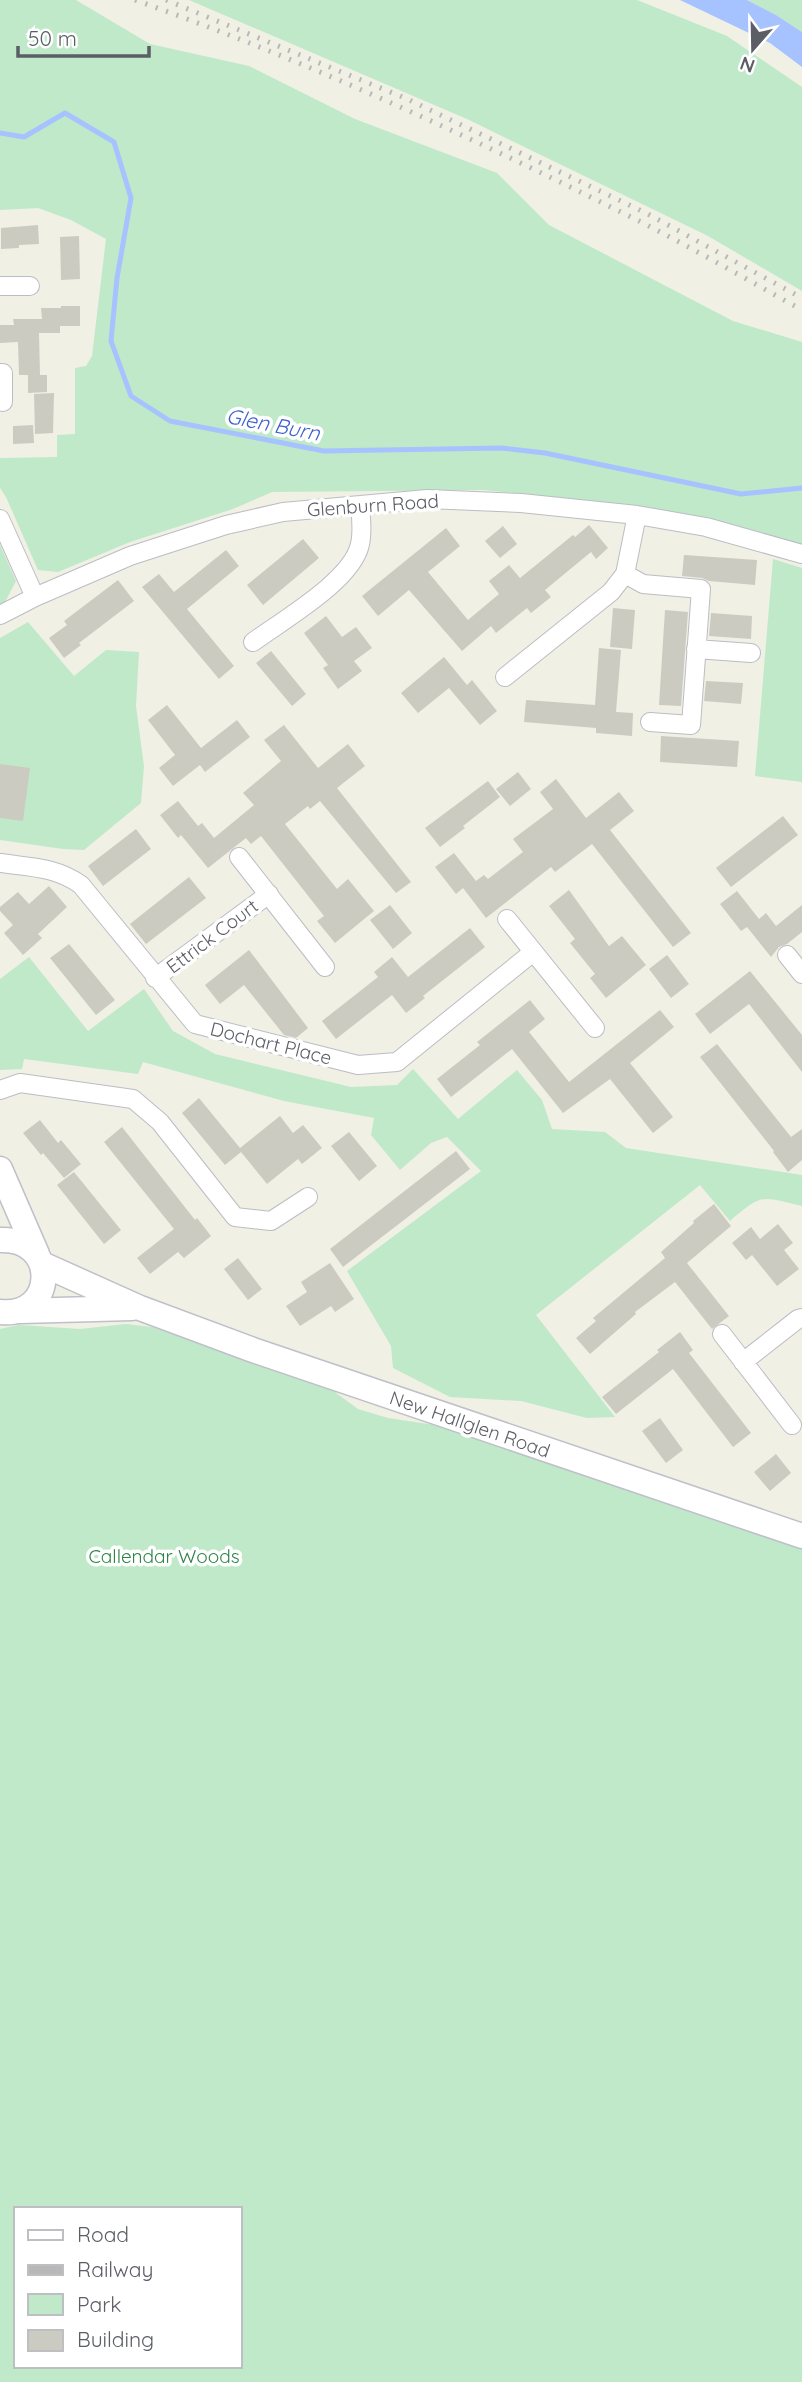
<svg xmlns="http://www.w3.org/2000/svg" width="802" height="2382" viewBox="0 0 802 2382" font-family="Quicksand,sans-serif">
  <rect width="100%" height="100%" fill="#f0f0e5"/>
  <!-- green -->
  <path fill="#bfe9c9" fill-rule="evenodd" d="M0 0H76L150 44 249 66 355 119 497 173 549 225 733 321 802 342V544L712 523 600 502 483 490 272 492 233 509 130 542 58 572 38 570 6 497 0 488V458L57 457V435L75 434V368L86 366 92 356 106 239 71 220 38 208 0 210Z
    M189 0H637L727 36 802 87V291L708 236 467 119Z
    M747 0H802V32L776 15Z
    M0 545 16 581 5 602 0 605Z
    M773 559 802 568V782L755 776Z
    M28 622 74 676 106 650 139 652 136 706 144 766 141 803 84 850 63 849 0 840V638Z
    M29 957 88 1031 144 989 173 1031 215 1054 351 1087 397 1085 413 1069 458 1119 517 1070 542 1100 552 1129 605 1132 626 1148 802 1175V1206C761 1196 763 1193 730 1221L700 1185 536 1315 615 1417 587 1418 521 1401 450 1397 393 1368 391 1346 347 1271 481 1171 447 1137 431 1143 400 1170 371 1135 374 1118 284 1101 143 1062 138 1074 24 1059 22 1069 0 1070V979Z
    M126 1324 152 1327 332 1390 358 1409 388 1418 435 1425 802 1547V2382H0V1329L19 1325 80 1329ZM16 2209H240V2366H16Z"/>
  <!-- water -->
  <path fill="#a6c3ff" d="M680 0H747L776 15 802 32V67L770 43Z"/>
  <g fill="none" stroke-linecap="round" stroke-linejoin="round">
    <!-- stream -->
    <path stroke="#a6c3ff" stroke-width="5" d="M0 133 24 137 65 113 114 142 131 198 117 278 111 341 131 396 170 421 324 451 501 448 545 453 741 494 802 488"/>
  </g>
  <!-- building -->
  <path fill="#cbcbc1" d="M38 225 39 244 19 245V248L1 249V228Z
    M79 236 80 279 61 280 60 237Z
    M61 306H80V326H60V333H39L40 375H19L18 342 0 343V325H14L13 319H42L41 308H61Z
    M28 375H47V392L28 393Z
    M54 393 53 433 35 434 34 394Z
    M33 425 34 443 13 444V426Z
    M589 525 608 548 596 559 591 552 545 590 551 597 531 613 527 608 496 633 491 626 462 651 409 590 378 616 362 596 446 528 460 546 428 572 468 620 499 594 489 581 509 565 520 578 573 535 575 537Z
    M503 526 517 544 500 558 485 541Z
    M303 539 319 558 263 605 247 585Z
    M226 550 239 566 187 609 234 666 219 679 142 587 159 574 174 592Z
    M684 555 757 560 755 585 709 581 702 578 682 576Z
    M118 580 134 601 79 643 81 645 64 658 49 638 67 625 64 621Z
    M613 608 635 610 632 649 610 647Z
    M665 610 688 612 681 706 659 705Z
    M711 613 752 616 751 639 709 636Z
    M326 616 342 637 356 627 372 648 354 661 362 671 338 689 323 668 328 665 304 633Z
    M599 648 621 650 616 712 633 713 632 736 596 733V728L524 722 526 700 595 705Z
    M271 651 306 694 292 706 256 663Z
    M444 657 467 685 472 680 497 711 480 725 449 688 418 713 401 693Z
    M706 681 743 683 741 704 704 701Z
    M167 705 201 748 237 720 250 737 205 772 200 765 173 786 159 768 175 755 148 720Z
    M284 725 318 768 348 744 365 766 337 788 411 882 396 893 320 801 310 809 308 806 285 824 337 889 348 879 374 911 335 943 317 921 324 916 261 836 251 844 246 838 208 868 181 835 178 838 160 815 178 801 198 826 202 823 214 838 254 805 243 793 281 761 264 740Z
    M661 736 739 741 737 767 660 762Z
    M0 764 30 768 23 821 0 818Z
    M518 772 531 789 510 806 496 789Z
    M556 779 586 818 619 792 634 811 610 830 691 933 673 947 592 844 555 872 551 867 486 918 463 888 456 894 435 867 454 853 476 881 484 875 488 879 523 852 513 839 553 809 540 792Z
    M488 781 500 797 463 826 465 828 440 847 425 828Z
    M783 816 798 835 731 887 716 868Z
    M136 829 151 849 103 886 88 866Z
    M189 877 206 898 146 944 130 924Z
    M49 886 67 907 38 934 42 938 23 955 4 933 13 925 0 911V907L18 892 29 904Z
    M569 890 609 946 622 936 646 965 606 998 590 978 595 974 570 943 575 939 549 906Z
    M737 891 759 919 766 913 776 926 802 905V932L787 944 779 947 771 957 747 927 741 931 720 904Z
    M390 905 412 933 393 949 370 920Z
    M470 928 485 947 423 996 425 998 406 1013 392 995 336 1039 322 1021 378 977 374 972 392 957 408 977Z
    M69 944 115 1000 96 1015 50 958Z
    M249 950 308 1028 296 1038 284 1035 244 985 220 1004 205 985Z
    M667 955 689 984 671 998 649 969Z
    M750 971 802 1035V1072L749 1004 710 1034 695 1014Z
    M530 1000 545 1019 529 1032 569 1082 660 1010 674 1027 630 1063 673 1117 653 1133 610 1079 563 1113 512 1049 451 1097 437 1079 480 1045 477 1042Z
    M717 1044 791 1137 802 1129V1160L788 1172 773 1152 774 1151 700 1057Z
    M199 1098 240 1148 280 1116 293 1133 303 1125 322 1148 302 1164 298 1159 267 1184 241 1152 225 1165 182 1113Z
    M40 1120 58 1143 61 1140 81 1164 64 1178 43 1153 41 1155 23 1133Z
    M122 1127 195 1220 197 1218 211 1236 184 1258 178 1252 150 1274 137 1258 174 1229 104 1142Z
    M349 1132 377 1166 359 1181 331 1146Z
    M456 1151 470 1169 343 1267 330 1249Z
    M74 1172 121 1230 104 1244 57 1185Z
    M714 1204 731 1226 687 1263 729 1316 712 1329 675 1282 635 1312 636 1314 590 1354 576 1338 596 1321 593 1318 665 1258 661 1252 694 1223 693 1221Z
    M778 1224 793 1243 784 1250 799 1269 777 1286 752 1255 746 1260 732 1243 751 1227 760 1239Z
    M238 1258 262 1289 248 1300 224 1269Z
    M330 1263 354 1299 335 1312 331 1306 300 1326 286 1306 307 1292 301 1282Z
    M680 1332 693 1350 689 1353 751 1433 733 1447 673 1369 616 1414 602 1397 659 1352 657 1350Z
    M660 1418 683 1450 666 1463 642 1431Z
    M776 1454 791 1473 770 1491 754 1472Z"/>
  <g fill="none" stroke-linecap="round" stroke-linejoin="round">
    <defs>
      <path id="street" d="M0 286H30
        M0 373H3V402
        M0 519 35 597
        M625 574 643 584 701 589 691 725 650 722
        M0 615 35 597 130 556 226 525 283 512 427 499 521 503 637 515 706 527 802 554
        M253 642C283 620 353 580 360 544 363 531 361 517 360 505
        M696 649 751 653
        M505 677 611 592 625 574 637 515
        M239 857 325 967
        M0 863C29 867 57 867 81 885L195 1024 358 1065 397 1062 532 953
        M507 919 595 1028
        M787 955 802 974
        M155 978 269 894
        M0 1090 20 1083 133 1099 160 1122 235 1217 271 1221 308 1197
        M722 1334 792 1425
        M743 1362 798 1319 802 1318"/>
      <path id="secondary" d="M0 1169 37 1254
        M0 1240C59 1237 57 1318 0 1312
        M42 1264 140 1308 253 1350 802 1536
        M20 1311 132 1308"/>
    </defs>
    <!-- street casing -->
    <use href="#street" stroke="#bcbdc4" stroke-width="20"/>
    <!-- secondary casing -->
    <use href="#secondary" stroke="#bfc0c9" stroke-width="27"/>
    <!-- street -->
    <use href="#street" stroke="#fff" stroke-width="18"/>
    <!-- secondary -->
    <use href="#secondary" stroke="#fff" stroke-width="24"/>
    <!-- rail -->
    <path stroke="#b8b8b9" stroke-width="5" stroke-dasharray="2 9" stroke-linecap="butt" d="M135 0C308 61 475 139 639 221 694 249 748 280 802 310
      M166 0 405 98 646 213 802 298"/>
  </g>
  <g text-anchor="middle" stroke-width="7" stroke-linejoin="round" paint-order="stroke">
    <!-- street labels -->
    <g font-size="19" fill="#5c5e66" stroke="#fff">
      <text transform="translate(373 505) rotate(-4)" y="7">Glenburn Road</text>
      <text transform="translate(212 936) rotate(-37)" y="7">Ettrick Court</text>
      <text transform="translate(271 1043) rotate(14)" y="7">Dochart Place</text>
      <text transform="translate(470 1424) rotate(19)" y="7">New Hallglen Road</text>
    </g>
    <!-- park labels -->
    <g font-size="19" fill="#2e8446" stroke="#fff">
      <text x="164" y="1563">Callendar Woods</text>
    </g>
    <!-- water labels -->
    <g font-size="21" font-style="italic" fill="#3e62cc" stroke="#fff">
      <text transform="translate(273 425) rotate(11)" y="7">Glen Burn</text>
    </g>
  </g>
  <!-- legend -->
  <rect x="14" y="2207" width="228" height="161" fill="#ffffff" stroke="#bebfc2" stroke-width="2"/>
  <rect x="28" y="2230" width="35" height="10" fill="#ffffff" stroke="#bebfc2" stroke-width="2"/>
  <text x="77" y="2242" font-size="21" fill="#5c5e66">Road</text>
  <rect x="28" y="2265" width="35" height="10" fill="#b8b8b9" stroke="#bebfc2" stroke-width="2"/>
  <text x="77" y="2277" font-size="21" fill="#5c5e66">Railway</text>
  <rect x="28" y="2294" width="35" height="21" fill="#bfe9c9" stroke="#bebfc2" stroke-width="2"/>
  <text x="77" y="2312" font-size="21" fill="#5c5e66">Park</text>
  <rect x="28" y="2330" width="35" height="21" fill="#cbcbc1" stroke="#bebfc2" stroke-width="2"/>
  <text x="77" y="2347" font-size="21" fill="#5c5e66">Building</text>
  <!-- north arrow -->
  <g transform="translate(753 49) rotate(200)" stroke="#ffffff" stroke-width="5" paint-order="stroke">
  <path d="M0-5L12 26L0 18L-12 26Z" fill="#5c5e66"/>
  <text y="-10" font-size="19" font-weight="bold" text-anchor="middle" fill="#5c5e66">N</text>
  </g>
  <!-- scale -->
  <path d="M18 46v10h131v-10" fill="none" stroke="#5c5e66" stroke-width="3.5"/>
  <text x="28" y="46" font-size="21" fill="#5c5e66" stroke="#ffffff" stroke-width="5" paint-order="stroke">50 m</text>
</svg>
